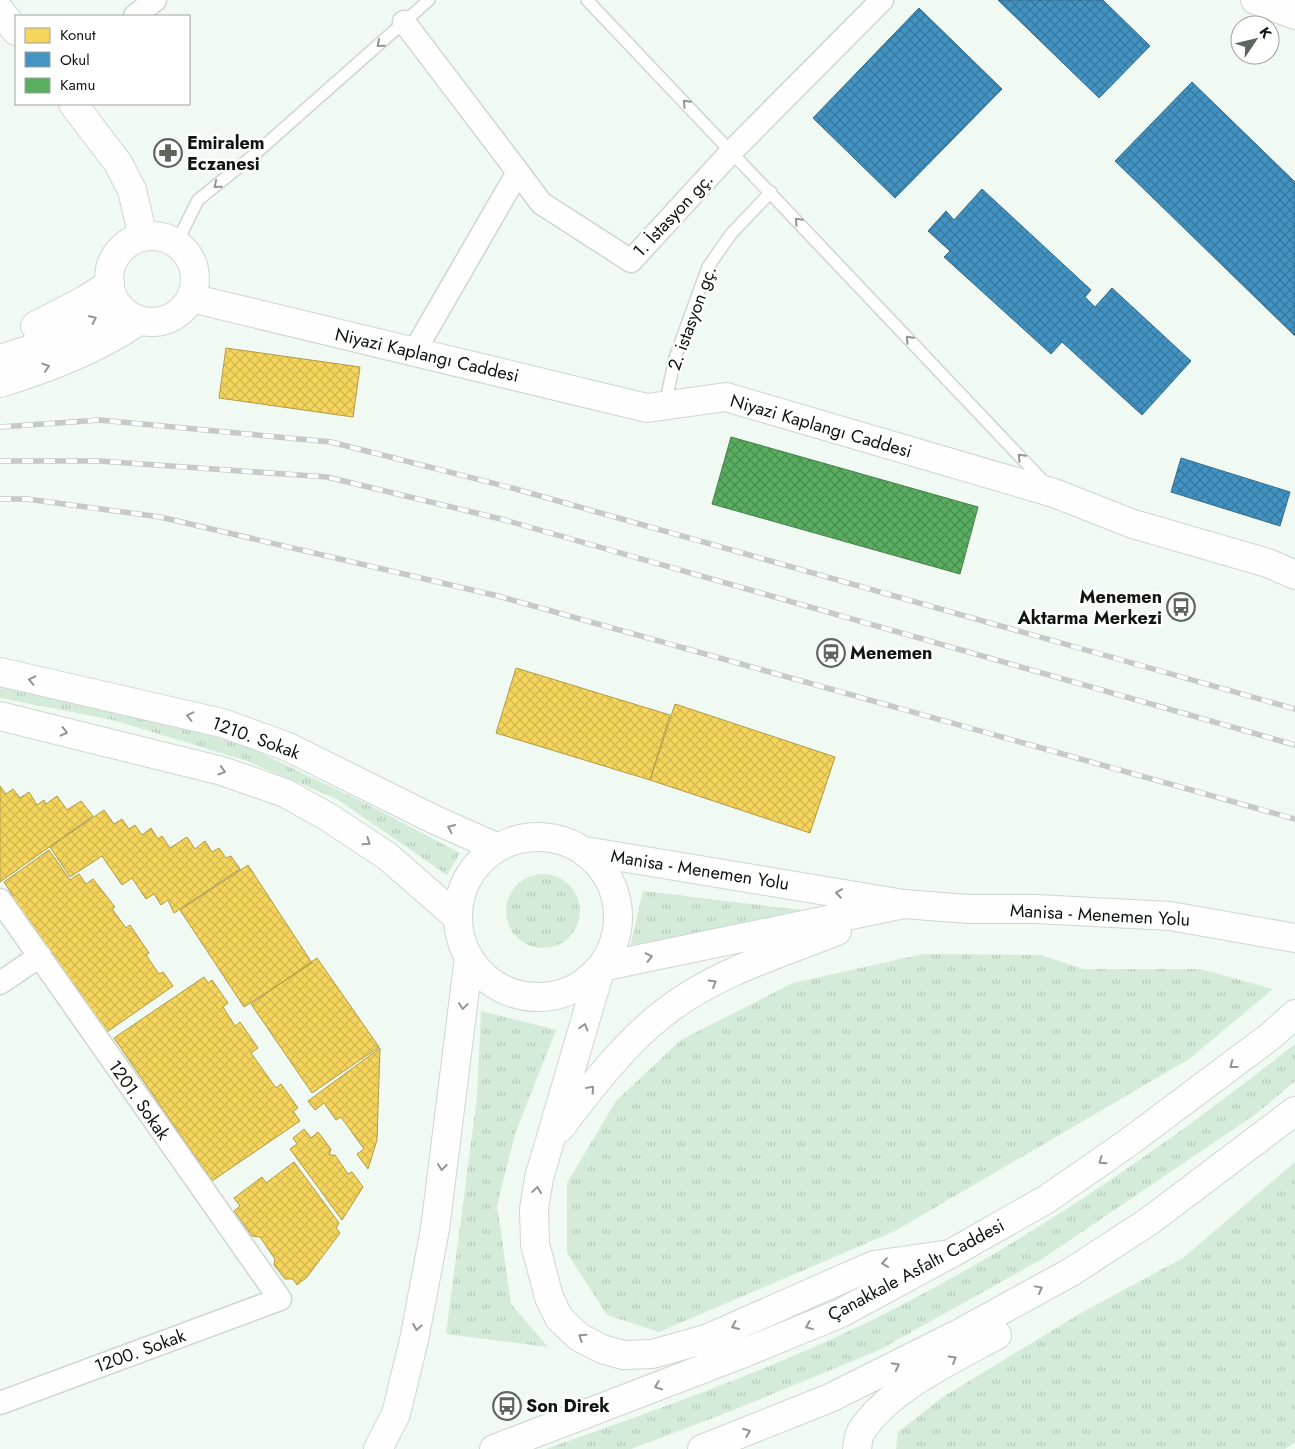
<svg xmlns="http://www.w3.org/2000/svg" width="1295" height="1449" viewBox="0 0 1295 1449" font-family="Jost,sans-serif">
  <defs>
    <pattern id="grass-tufts" width="24" height="20" patternUnits="userSpaceOnUse" patternTransform="scale(1.25)"><rect width="24" height="20" fill="#d4ebd9"/><path d="M3 7l-1-3M5 7V3M7 7l1-3M15 17l-1-3M17 17v-4M19 17l1-3" fill="none" stroke="#b5c9b9"/></pattern>
    <pattern id="homes-cross-hatch" width="8" height="8" patternUnits="userSpaceOnUse" patternTransform="scale(1.25)"><rect width="8" height="8" fill="#f6d55c"/><path d="M0 0l8 8M0 8l8-8" fill="none" stroke="#d2b64f"/></pattern>
    <pattern id="schools-cross-hatch" width="8" height="8" patternUnits="userSpaceOnUse" patternTransform="scale(1.25)"><rect width="8" height="8" fill="#4393c3"/><path d="M0 0l8 8M0 8l8-8" fill="none" stroke="#36779d"/></pattern>
    <pattern id="public-cross-hatch" width="8" height="8" patternUnits="userSpaceOnUse" patternTransform="scale(1.25)"><rect width="8" height="8" fill="#5aae61"/><path d="M0 0l8 8M0 8l8-8" fill="none" stroke="#498c4f"/></pattern>
  </defs>
  <rect width="100%" height="100%" fill="#f0f9f2"/>
  <!-- grass -->
  <path fill="url(#grass-tufts)" d="M0 688 151 720 240 743 365 803 460 853 447 875 337 799 247 761 113 720 0 698Z
    M506 911a37 37 0 1 1 74 0a37 37 0 1 1-74 0Z
    M643 891 809 911 629 952Z
    M923 954 1041 955 1083 969H1200L1273 989 1189 1059 895 1231 659 1332 607 1315 567 1253V1183L616 1101 681 1040 793 983Z
    M481 1011 556 1030 516 1131 497 1205 511 1304 548 1347 446 1334 477 1097Z
    M1295 1044V1081L1256 1114 1042 1259 879 1350 731 1411 631 1449H546C653 1411 760 1374 862 1325 1018 1249 1160 1151 1295 1044Z
    M1295 1162V1442L1285 1449H896L898 1432 943 1397 1081 1313 1183 1258Z"/>
  <!-- homes -->
  <path fill="url(#homes-cross-hatch)" stroke="#b19b45" d="M226 348 360 367 353 417 219 398Z
    M516 668 670 715 650 780 496 733Z
    M675 704 835 757 810 833 650 780Z
    M0 786 6 794 13 789 20 798 29 792 37 805 44 800 46 804 57 796 67 810 81 801 93 816 0 882Z
    M104 810 114 824 122 819 129 829 135 825 142 835 151 828 158 839 162 836 170 848 187 837 195 849 205 841 212 852 219 848 226 858 231 856 240 869 174 913 168 900 161 905 154 894 146 899 132 878 122 885 102 856 70 877 50 847Z
    M49 850 70 880 79 874 86 884 93 879 115 907 112 909 126 928 130 925 149 953 146 955 159 974 163 972 173 986 107 1032 98 1020 96 1022 82 1002 85 1000 64 971 62 973 50 957 53 955 32 925 28 928 8 900 13 896 4 882Z
    M248 865 312 963 244 1007 180 910Z
    M317 958 379 1047 312 1093 251 1004Z
    M204 977 208 983 212 980 228 1003 223 1007 235 1026 240 1022 258 1048 251 1053 276 1088 281 1084 298 1108 293 1111 300 1121 212 1181 114 1038Z
    M380 1048 377 1140 368 1169 357 1154 364 1149 341 1117 336 1120 324 1103 315 1110 308 1101Z
    M304 1129 311 1138 318 1132 331 1149 329 1155H335L348 1174 352 1172 363 1187 342 1220 290 1149 297 1144 293 1138Z
    M294 1162 339 1223 336 1228 340 1233 307 1277 297 1285 293 1279H285L274 1265 275 1259 260 1237 252 1236 234 1211 240 1206 234 1198 262 1177 266 1183Z"/>
  <!-- schools -->
  <path fill="url(#schools-cross-hatch)" stroke="#336d8d" d="M998 0H1103L1150 46 1099 98Z
    M919 8 1002 89 895 198 813 118Z
    M1192 82 1295 182V336L1115 161Z
    M982 189 1091 290 1085 297 1095 307 1112 288 1191 361 1142 415 1062 342 1051 354 944 257 950 251 928 231 946 211 954 220Z
    M1181 458 1290 492 1280 526 1171 492Z"/>
  <!-- public -->
  <path fill="url(#public-cross-hatch)" stroke="#448049" d="M731 437 978 507 960 574 712 504Z"/>
  <g fill="none" stroke-linecap="round" stroke-linejoin="round">
    <defs>
      <path id="lane" d="M587 0 1046 484
        M176 244 198 200 255 154 429 0
        M665 405 675 358 708 267 731 234 771 192"/>
      <path id="street" d="M135 16 155 0
        M404 22 518 172
        M414 352 518 172 541 203 631 261 732 151 882 0
        M0 900 280 1299 0 1403
        M0 983 40 956"/>
      <path id="secondary" d="M1255 0 1295 15
        M0 11 16 31
        M73 104 118 163 132 190 143 237
        M109 279a43 43 0 1 1 86 0a43 43 0 1 1-86 0Z
        M191 298 647 408 726 397 1054 493 1133 524 1268 563 1295 575
        M35 326 83 301 110 284
        M0 359 28 350 118 306
        M0 383C49 368 96 350 139 321
        M0 672 222 723 286 746 433 819 496 847
        M0 716 222 771 285 793 328 817 387 856 457 917"/>
      <path id="highway" d="M458 917a80 80 0 1 1 160 0a80 80 0 1 1-160 0Z
        M585 851 904 904 968 909H1036L1170 916 1295 938
        M904 904 601 967 539 1178 534 1209 535 1244 549 1297 559 1318 579 1337 602 1349 623 1355 652 1354 706 1339 874 1265 950 1254
        M560 1128C591 1087 625 1043 665 1012 715 973 779 954 837 931
        M378 1449 396 1414 414 1340 435 1229 469 957
        M494 1449 739 1355 841 1313 950 1254 1047 1199 1129 1142 1272 1035 1295 1014
        M702 1449 830 1398 960 1333 1071 1272 1148 1222 1295 1111
        M857 1449C858 1443 858 1435 862 1430 890 1388 953 1359 997 1335"/>
    </defs>
    <!-- lane casing -->
    <use href="#lane" stroke="#cfd6d0" stroke-width="14"/>
    <!-- street casing -->
    <use href="#street" stroke="#cfd6d0" stroke-width="25"/>
    <!-- secondary casing -->
    <use href="#secondary" stroke="#cfd6d0" stroke-width="30"/>
    <!-- highway casing -->
    <use href="#highway" stroke="#cfd6d0" stroke-width="30"/>
    <!-- lane -->
    <use href="#lane" stroke="#fdfefd" stroke-width="11"/>
    <!-- street -->
    <use href="#street" stroke="#fdfefd" stroke-width="22"/>
    <!-- secondary -->
    <use href="#secondary" stroke="#fdfefd" stroke-width="28"/>
    <!-- highway -->
    <use href="#highway" stroke="#fdfefd" stroke-width="28"/>
    <defs>
      <path id="rail" d="M0 427 100 420 331 442 512 488 1295 709
        M0 461H99L327 477 501 519 1295 745
        M0 499H27L160 517 498 596 1295 819"/>
    </defs>
    <!-- rail casing -->
    <use href="#rail" stroke="#c6c9c6" stroke-width="5.5"/>
    <!-- rail -->
    <use href="#rail" stroke="#fff" stroke-width="4" stroke-dasharray="11" stroke-linecap="butt"/>
  </g>
  <!-- one-way arrows -->
  <defs><path id="oneway-chevron" d="M-2-3.5L2.5 0L-2 3.5" fill="none" stroke-width="1.6" stroke-linecap="round" stroke-linejoin="round" transform="scale(1.25)"/></defs>
  <g stroke="#929592">
    <use href="#oneway-chevron" transform="translate(380 44) rotate(139)"/>
    <use href="#oneway-chevron" transform="translate(686 103) rotate(-134)"/>
    <use href="#oneway-chevron" transform="translate(217 185) rotate(141)"/>
    <use href="#oneway-chevron" transform="translate(798 221) rotate(-133)"/>
    <use href="#oneway-chevron" transform="translate(93 319) rotate(-26)"/>
    <use href="#oneway-chevron" transform="translate(909 339) rotate(-133)"/>
    <use href="#oneway-chevron" transform="translate(46 367) rotate(-18)"/>
    <use href="#oneway-chevron" transform="translate(1021 457) rotate(-133)"/>
    <use href="#oneway-chevron" transform="translate(32 680) rotate(-167)"/>
    <use href="#oneway-chevron" transform="translate(190 716) rotate(-167)"/>
    <use href="#oneway-chevron" transform="translate(64 732) rotate(14)"/>
    <use href="#oneway-chevron" transform="translate(222 771) rotate(17)"/>
    <use href="#oneway-chevron" transform="translate(451 828) rotate(-156)"/>
    <use href="#oneway-chevron" transform="translate(367 842) rotate(34)"/>
    <use href="#oneway-chevron" transform="translate(839 893) rotate(-171)"/>
    <use href="#oneway-chevron" transform="translate(649 957) rotate(-12)"/>
    <use href="#oneway-chevron" transform="translate(713 983) rotate(-31)"/>
    <use href="#oneway-chevron" transform="translate(463 1006) rotate(97)"/>
    <use href="#oneway-chevron" transform="translate(584 1027) rotate(-74)"/>
    <use href="#oneway-chevron" transform="translate(1233 1065) rotate(143)"/>
    <use href="#oneway-chevron" transform="translate(591 1089) rotate(-49)"/>
    <use href="#oneway-chevron" transform="translate(1102 1161) rotate(145)"/>
    <use href="#oneway-chevron" transform="translate(442 1167) rotate(97)"/>
    <use href="#oneway-chevron" transform="translate(537 1190) rotate(-82)"/>
    <use href="#oneway-chevron" transform="translate(885 1263) rotate(172)"/>
    <use href="#oneway-chevron" transform="translate(1039 1289) rotate(-29)"/>
    <use href="#oneway-chevron" transform="translate(735 1326) rotate(156)"/>
    <use href="#oneway-chevron" transform="translate(809 1326) rotate(158)"/>
    <use href="#oneway-chevron" transform="translate(417 1327) rotate(100)"/>
    <use href="#oneway-chevron" transform="translate(582 1337) rotate(-146)"/>
    <use href="#oneway-chevron" transform="translate(953 1359) rotate(-31)"/>
    <use href="#oneway-chevron" transform="translate(896 1366) rotate(-27)"/>
    <use href="#oneway-chevron" transform="translate(658 1386) rotate(159)"/>
    <use href="#oneway-chevron" transform="translate(747 1432) rotate(-21)"/>
  </g>
  <!-- icons -->
  <defs>
    <symbol id="pharmacy-ring" viewBox="-11 -11 22 22"><circle r="9.5" fill="#fff" stroke="#5e655f" stroke-width="1.5"/><path d="M-2-6h4v4h4v4h-4v4h-4v-4h-4v-4h4Z" fill="#5e655f"/></symbol>
    <symbol id="bus-ring" viewBox="-11 -11 22 22"><circle r="9.5" fill="#fff" stroke="#5e655f" stroke-width="1.5"/><path d="M-5-6H5V4H4V6H2V4H-2V6H-4V4H-5ZM-3.5-4V0h7V-4ZM-3.5 1.2v1.5H-2V1.2ZM2 1.2v1.5H3.5V1.2Z" fill="#5e655f"/></symbol>
    <symbol id="station-ring" viewBox="-11 -11 22 22"><circle r="9.5" fill="#fff" stroke="#5e655f" stroke-width="1.5"/><path d="M-3-6H3Q5-6 5-4V2Q5 4 3 4L4.5 6H3L1.5 4h-3L-3 6H-4.5L-3 4Q-5 4-5 2V-4Q-5-6-3-6ZM-3.5-4v3h7v-3ZM-3.5 1v1.5H-2V1ZM2 1v1.5H3.5V1Z" fill="#5e655f"/></symbol>
  </defs>
  <g fill-rule="evenodd">
    <use href="#pharmacy-ring" x="152" y="137" width="32" height="32"/>
    <use href="#bus-ring" x="1165" y="591" width="32" height="32"/>
    <use href="#station-ring" x="815" y="637" width="32" height="32"/>
    <use href="#bus-ring" x="491" y="1390" width="32" height="32"/>
  </g>
  <g text-anchor="middle" stroke-width="5" stroke-linejoin="round" paint-order="stroke">
    <!-- poi labels -->
    <g font-size="18" font-weight="bold" fill="#0f1510" stroke="#fff" text-anchor="start">
      <text x="187" y="149">Emiralem<tspan x="187" dy="21">Eczanesi</tspan></text>
      <text x="1162" y="603" text-anchor="end">Menemen<tspan x="1162" dy="21">Aktarma Merkezi</tspan></text>
      <text x="850" y="659">Menemen</text>
      <text x="526" y="1412">Son Direk</text>
    </g>
    <!-- street labels -->
    <g font-size="18" fill="#0f1510" stroke="#fff">
      <text transform="translate(673 215) rotate(-47)" y="6">1. İstasyon gç.</text>
      <text transform="translate(692 318) rotate(-70)" y="6">2. istasyon gç.</text>
      <text transform="translate(427 355) rotate(13)" y="6">Niyazi Kaplangı Caddesi</text>
      <text transform="translate(821 426) rotate(16)" y="6">Niyazi Kaplangı Caddesi</text>
      <text transform="translate(256 738) rotate(20)" y="6">1210. Sokak</text>
      <text transform="translate(700 870) rotate(9)" y="6">Manisa - Menemen Yolu</text>
      <text transform="translate(1100 915) rotate(3)" y="6">Manisa - Menemen Yolu</text>
      <text transform="translate(139 1100) rotate(55)" y="6">1201. Sokak</text>
      <text transform="translate(916 1270) rotate(-28)" y="6">Çanakkale Asfaltı Caddesi</text>
      <text transform="translate(140 1351) rotate(-20)" y="6">1200. Sokak</text>
    </g>
  </g>
  <!-- legend -->
  <rect x="15" y="15" width="175" height="90" fill="#ffffff" stroke="#9fa19f"/>
  <rect x="25" y="28" width="25" height="15" fill="#f6d55c" stroke="#9fa19f"/>
  <text x="60" y="40" font-size="15" fill="#0f1510">Konut</text>
  <rect x="25" y="52" width="25" height="15" fill="#4393c3" stroke="#9fa19f"/>
  <text x="60" y="65" font-size="15" fill="#0f1510">Okul</text>
  <rect x="25" y="78" width="25" height="15" fill="#5aae61" stroke="#9fa19f"/>
  <text x="60" y="90" font-size="15" fill="#0f1510">Kamu</text>
  <!-- north arrow -->
  <g transform="translate(1255 40) rotate(55)"><circle r="24" fill="#ffffff" stroke="#9fa19f"/>
  <path d="M0-4L9 19L0 12L-9 19Z" fill="#5e655f"/>
  <text y="-8" font-size="14" font-weight="bold" text-anchor="middle" fill="#0f1510">K</text>
  </g>
</svg>
